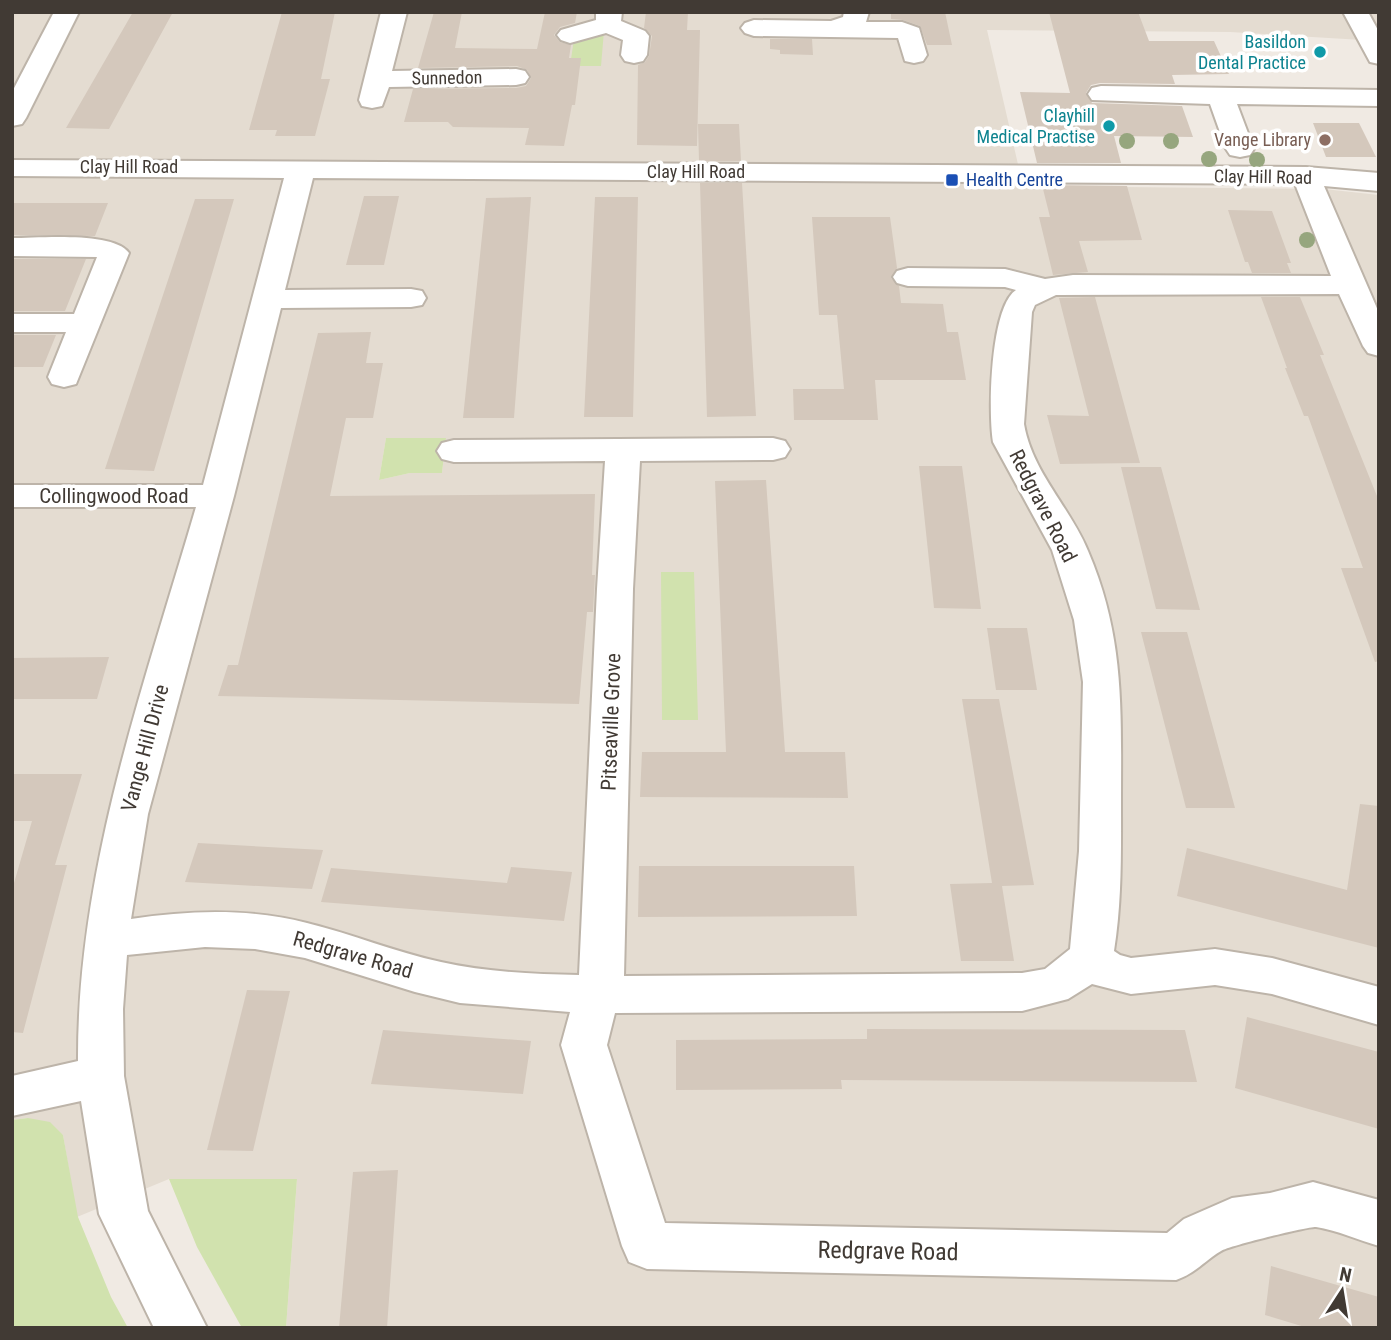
<svg xmlns="http://www.w3.org/2000/svg" width="1391" height="1340" viewBox="0 0 1391 1340" font-family="'Roboto Condensed',sans-serif">
  <rect width="100%" height="100%" fill="#f0eae3"/>
  <!-- residential -->
  <path fill="#e4dcd1" fill-rule="evenodd" d="M12 12H1379V41L1230 32 987 30 1023 186 1324 189 1379 195V1328H286L297 1179H169L77 1217 63 1135 28 1118 12 1120ZM386 438H446L442 473H410L379 480Z"/>
  <!-- green -->
  <path fill="#d1e2ae" d="M604 31 601 66H570L574 39Z
    M386 438H446L442 473H410L379 480Z
    M661 572H694L698 720H662Z
    M28 1118 50 1122 63 1135 78 1217 111 1297 128 1328H12V1120Z
    M169 1179H297L286 1328H242L197 1247Z"/>
  <!-- building -->
  <path fill="#d4c8bc" d="M133 12H173L109 129 66 128Z
    M282 12H335L321 79H330L315 136H275L277 130H249Z
    M434 12H462L455 48 537 49 545 12H577L575 23 560 27 554 35 560 42 571 45 569 58H581L575 105H572L564 146 525 145 529 128 453 127 448 122H404L413 89 516 88 526 86 531 78 527 70 517 66 418 68Z
    M646 12H688L687 30H700L697 146 637 145 638 65 645 62 649 56 652 36 644 28Z
    M891 12H945L952 45H927L920 26 903 20 891 19Z
    M1049 12H1138L1149 41H1214L1229 74 1172 75 1175 84 1100 83 1091 85 1086 93 1092 103 1182 106 1193 137 1114 136 1121 163H1037L1020 92 1070 93Z
    M770 39H812L813 55 780 54V50L770 49Z
    M1313 123H1359L1376 157H1326Z
    M698 124H739L741 161H699Z
    M700 183H742L756 416 707 417Z
    M1042 185 1127 186 1142 240 1079 241 1088 272 1053 275 1039 217H1050Z
    M364 196H399L384 265H346Z
    M531 197 514 418H463L486 198Z
    M595 197H638L633 417H584Z
    M195 199H234L154 471 105 469Z
    M12 203H108L95 236 12 235Z
    M1228 210 1272 211 1291 263H1287L1291 273H1252L1248 262H1245Z
    M812 217H890L897 268 891 278 899 286 901 303 943 304 947 332H958L966 380H875L878 420H794L793 389H844L837 315H819Z
    M12 259H86L65 311H12Z
    M1095 297 1140 463 1060 464 1047 415 1089 416 1059 298Z
    M1261 297H1300L1324 355H1320L1379 501V661L1375 662 1341 568H1363L1308 416H1304L1285 368H1287Z
    M371 332 366 363H383L373 418H346L330 496 595 494 592 575H595L593 612H587L579 704 218 696 228 665H238L318 333Z
    M12 335H56L43 367H12Z
    M919 466H962L981 609 934 608Z
    M1121 467H1161L1200 610 1156 609Z
    M766 480 785 752H845L848 798 640 797 642 752H726L715 481Z
    M987 628H1027L1037 690H996Z
    M1141 632H1187L1235 808H1186Z
    M109 657 97 699H12V658Z
    M962 699H999L1034 885 1002 886 1014 961H961L950 884 992 883Z
    M12 774H82L55 865H67L23 1033 12 1032V890L32 821H12Z
    M1360 804 1379 806V948L1177 896 1187 848 1347 890Z
    M198 843 323 850 312 889 185 882Z
    M639 866H854L857 916 638 917Z
    M511 867 572 872 564 921 321 902 331 868 507 883Z
    M247 990 290 991 253 1151 207 1150Z
    M1247 1017 1379 1052V1129L1235 1088Z
    M867 1029 1185 1030 1197 1082 841 1080 842 1089 676 1090V1040L867 1039Z
    M383 1030 531 1041 523 1094 371 1084Z
    M398 1170 387 1328H339L353 1172Z
    M1271 1266 1379 1297V1328H1308L1265 1315Z"/>
  <g fill="none" stroke-linecap="round" stroke-linejoin="round">
    <defs>
      <path id="minor" d="M54 12H79L26 118 22 124 12 126V92Z
        M381 12H407L392 71 516 69 525 71 529 77 525 83 516 85 389 87 382 106 372 108 362 106 359 100Z
        M596 12H622L621 21 645 31 649 36 647 55 643 61 634 63 625 61 621 55 623 40 606 33 570 43 561 40 557 35 561 30 596 20Z
        M844 12H869L866 22H902L919 28 927 55 923 61 914 63 905 61 898 38 754 36 745 33 741 28 745 23 754 20 831 21 843 17Z
        M1343 12H1368L1379 32V64L1370 62Z
        M1101 86 1379 90V106L1237 104 1254 149 1250 155 1240 157 1230 155 1226 149 1210 104 1092 100 1088 94 1092 88Z
        M12 160 1306 167 1379 173V191L1324 186 1379 313V356L1368 353 1363 346 1339 294 1056 295 1035 305 1032 312 1024 424C1032 472 1070 507 1088 551 1125 637 1121 711 1121 802 1121 851 1122 902 1114 951L1120 955 1131 958 1215 949 1272 958 1379 987V1025L1272 994 1215 985 1131 994 1092 984 1068 999 1022 1011 615 1013 607 1045 665 1223 1167 1233 1184 1219 1232 1198 1270 1193 1313 1182 1379 1200V1246C1358 1240 1337 1230 1316 1227 1310 1226 1228 1246 1221 1251 1204 1261 1196 1273 1176 1280L647 1269 629 1262 622 1246 561 1045 570 1012 460 1003 415 992 305 958 255 949 205 947 127 955 123 1009 124 1076 148 1211 207 1328H154L99 1214 81 1101 12 1116V1076L78 1061C77 870 143 689 196 507H12V485H203L284 178 12 176ZM313 178 1295 184 1331 276 1073 275 1045 279 1005 269 908 268 897 271 893 277 897 283 908 286 1005 287 1016 290C990 307 988 412 993 442L1052 550 1074 620 1083 682 1079 851 1070 949 1045 969 1022 973 624 976 633 589 640 461 773 460 785 457 790 449 785 441 773 438 454 440 442 443 437 451 442 459 454 462 605 461 597 589 579 975C533 974 486 972 441 962 395 952 352 934 307 923 249 908 190 910 131 919L148 814 234 496 281 308 411 307 422 305 426 298 422 291 411 289 285 290Z
        M12 238C39 238 114 231 129 253L76 384 64 387 52 384 48 377 66 332H12V314H74L97 257 12 256Z"/>
    </defs>
    <!-- minor casing -->
    <use href="#minor" stroke="#bdb4a9" stroke-width="4"/>
    <!-- minor -->
    <use href="#minor" fill="#fff" fill-rule="evenodd"/>
  </g>
  <!-- trees -->
  <g fill="#96a67e">
    <circle cx="1127" cy="141" r="8"/>
    <circle cx="1171" cy="141" r="8"/>
    <circle cx="1209" cy="159" r="8"/>
    <circle cx="1257" cy="160" r="8"/>
    <circle cx="1307" cy="240" r="8"/>
  </g>
  <!-- markers -->
  <g fill="#0f9aa8" stroke="#fff" stroke-width="2.5">
    <circle cx="1320" cy="52" r="7"/>
    <circle cx="1109" cy="126" r="7"/>
  </g>
  <circle fill="#8d6e63" stroke="#fff" stroke-width="2.5" cx="1325" cy="140" r="7"/>
  <rect fill="#1a4fb4" stroke="#fff" stroke-width="2.5" x="945" y="173" width="14" height="14" rx="3.5"/>
  <g text-anchor="middle" stroke-width="7" stroke-linejoin="round" paint-order="stroke">
    <!-- far-culture labels -->
    <g font-size="18" fill="#0d838f" stroke="#fff" text-anchor="end">
      <text x="1306" y="48">Basildon<tspan x="1306" dy="21">Dental Practice</tspan></text>
      <text x="1095" y="122">Clayhill<tspan x="1095" dy="21">Medical Practise</tspan></text>
    </g>
    <!-- far-street labels -->
    <g font-size="18" fill="#413a34" stroke="#fff">
      <text transform="translate(447 78) rotate(-1)" y="6">Sunnedon</text>
      <text x="129" y="173">Clay Hill Road</text>
      <text x="696" y="178">Clay Hill Road</text>
      <text transform="translate(1263 177) rotate(1)" y="6">Clay Hill Road</text>
    </g>
    <!-- far-education labels -->
    <g font-size="18" fill="#785e54" stroke="#fff" text-anchor="end">
      <text x="1311" y="146">Vange Library</text>
    </g>
    <!-- far-transit labels -->
    <g font-size="18" fill="#164399" stroke="#fff" text-anchor="start">
      <text x="966" y="186">Health Centre</text>
    </g>
    <!-- street labels -->
    <g font-size="21" fill="#413a34" stroke="#fff">
      <text x="114" y="503">Collingwood Road</text>
      <text transform="translate(1043 506) rotate(63)" y="7">Redgrave Road</text>
      <text transform="translate(611 722) rotate(-88)" y="7">Pitseaville Grove</text>
      <text transform="translate(145 748) rotate(-75)" y="7">Vange Hill Drive</text>
      <text transform="translate(353 955) rotate(16)" y="7">Redgrave Road</text>
    </g>
    <!-- near-street labels -->
    <g font-size="24" fill="#413a34" stroke="#fff">
      <text transform="translate(888 1251) rotate(1)" y="8">Redgrave Road</text>
    </g>
  </g>
  <!-- border -->
  <rect width="1391" height="1340" fill="none" stroke="#413a34" stroke-width="28"/>
  <!-- north arrow -->
  <g transform="translate(1342 1291) rotate(12)" stroke="#ffffff" stroke-width="5" paint-order="stroke">
  <path d="M0-5L12 26L0 18L-12 26Z" fill="#413a34"/>
  <text y="-10" font-size="19" font-weight="bold" text-anchor="middle" fill="#413a34">N</text>
  </g>
</svg>
